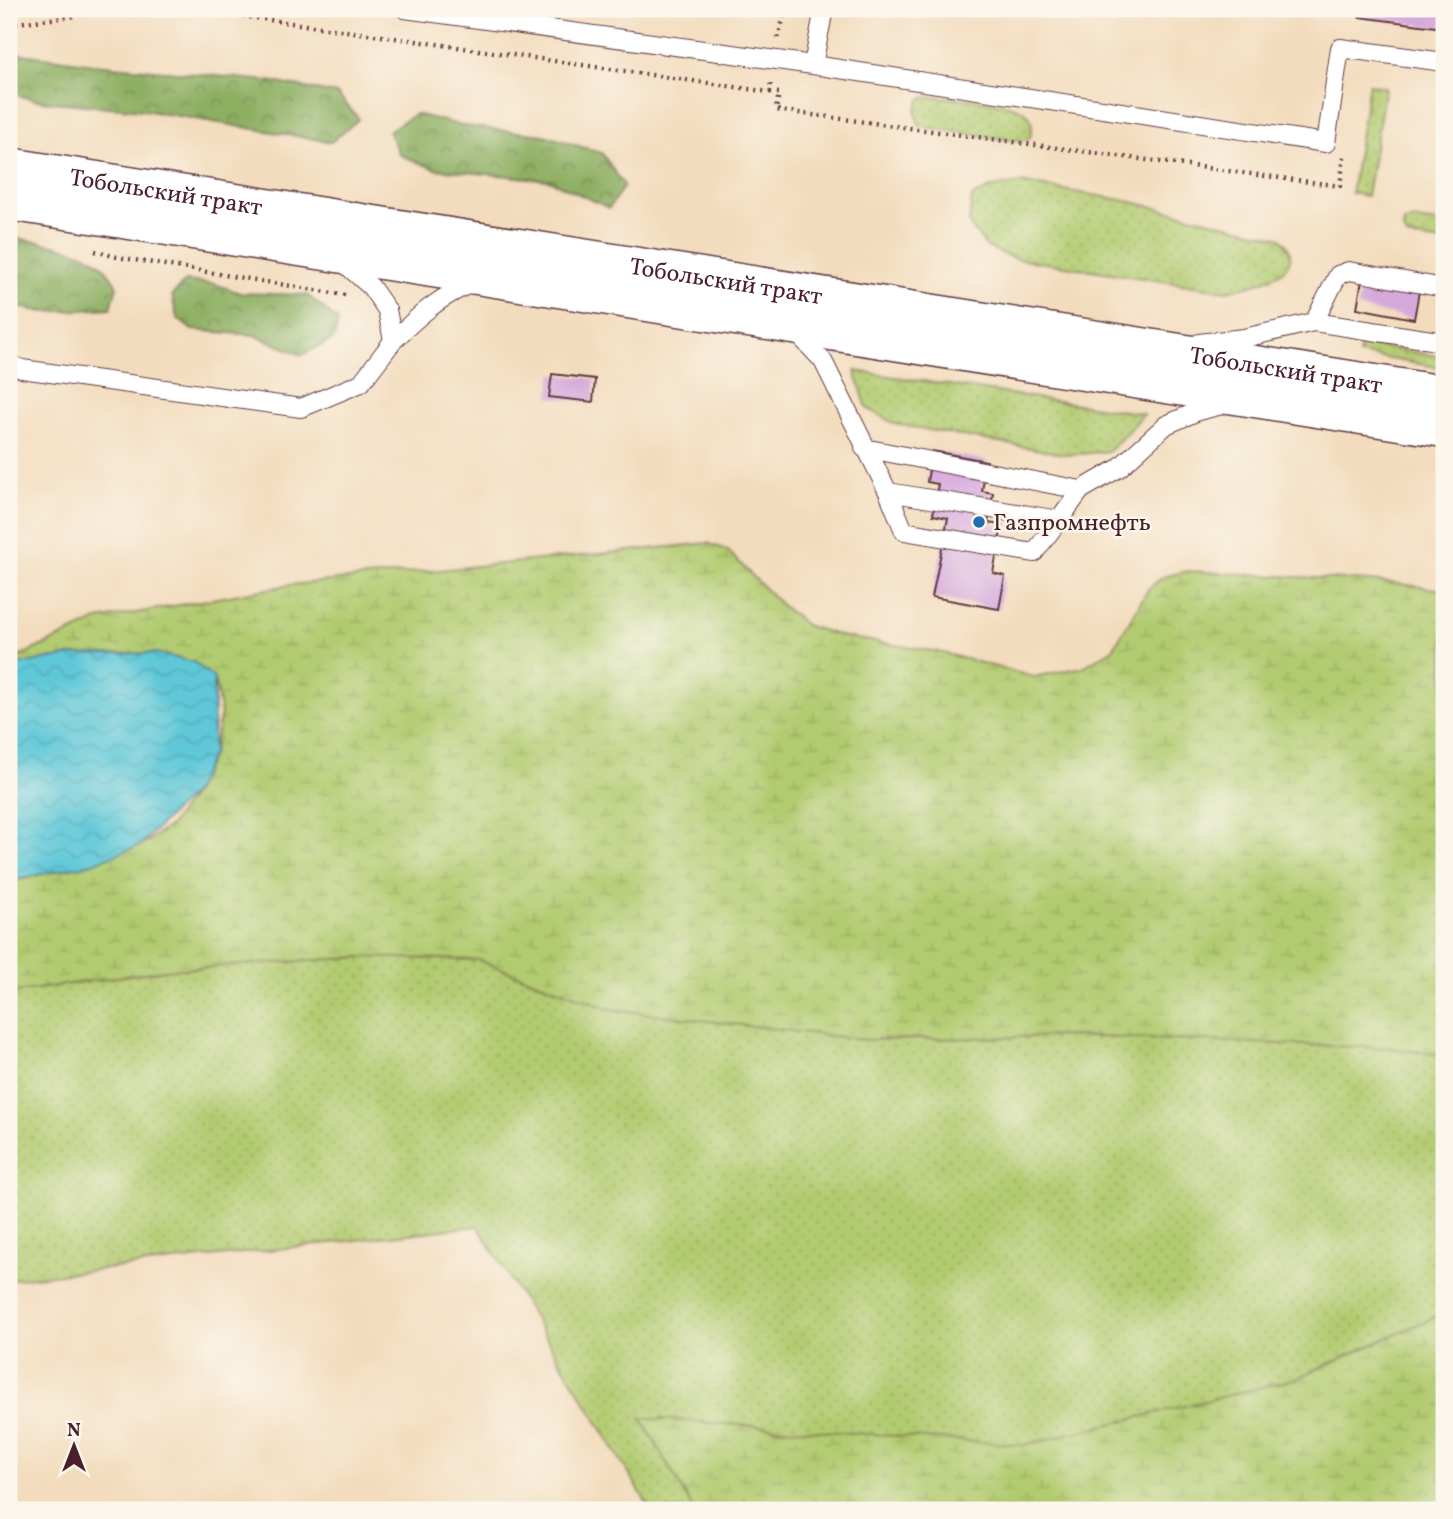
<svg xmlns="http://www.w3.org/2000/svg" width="1453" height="1519" viewBox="0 0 1453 1519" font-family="Vollkorn,serif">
  <defs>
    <pattern id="grass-dots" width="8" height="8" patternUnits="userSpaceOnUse" patternTransform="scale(1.75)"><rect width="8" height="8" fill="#b2cb70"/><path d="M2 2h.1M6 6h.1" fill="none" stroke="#9bae61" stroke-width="1.8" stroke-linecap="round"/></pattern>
    <pattern id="forest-crowns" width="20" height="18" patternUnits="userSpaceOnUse" patternTransform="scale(1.75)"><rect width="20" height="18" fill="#8daf62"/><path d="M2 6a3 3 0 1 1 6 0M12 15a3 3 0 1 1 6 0" fill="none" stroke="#758e51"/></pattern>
    <pattern id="wetland-marsh" width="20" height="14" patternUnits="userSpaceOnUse" patternTransform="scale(1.75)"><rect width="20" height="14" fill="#b2cb70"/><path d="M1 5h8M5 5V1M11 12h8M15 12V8" fill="none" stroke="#9bae61"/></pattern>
    <pattern id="water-waves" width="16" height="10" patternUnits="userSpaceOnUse" patternTransform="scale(1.75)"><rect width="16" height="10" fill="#5ec8d8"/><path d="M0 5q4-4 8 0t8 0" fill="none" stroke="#53abba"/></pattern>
  </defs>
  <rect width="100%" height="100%" fill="#fbf7ec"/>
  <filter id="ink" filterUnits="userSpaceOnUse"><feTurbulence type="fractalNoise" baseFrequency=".0143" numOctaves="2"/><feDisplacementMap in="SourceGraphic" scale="14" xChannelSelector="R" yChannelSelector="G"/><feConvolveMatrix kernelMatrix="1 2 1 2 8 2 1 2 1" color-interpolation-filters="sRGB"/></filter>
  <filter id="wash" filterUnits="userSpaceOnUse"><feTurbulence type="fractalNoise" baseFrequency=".00686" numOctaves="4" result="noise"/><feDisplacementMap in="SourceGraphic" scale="28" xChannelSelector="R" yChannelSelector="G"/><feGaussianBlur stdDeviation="1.57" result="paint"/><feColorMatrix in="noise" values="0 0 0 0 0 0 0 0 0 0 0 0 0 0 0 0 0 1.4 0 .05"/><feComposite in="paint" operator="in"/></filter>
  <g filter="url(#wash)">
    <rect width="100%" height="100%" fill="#f3dcbd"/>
    <!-- grass -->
    <path fill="url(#grass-dots)" stroke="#7e754e" stroke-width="2" d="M1369 84 1385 87 1367 196 1351 193Z
      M939 97C959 98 1007 101 1024 111 1033 117 1033 127 1030 137L1025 140H1011L920 126C914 114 914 108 922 98Z
      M1021 183 1128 201 1281 238C1314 273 1250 286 1227 291L1013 258 987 247 969 224 972 197 988 189Z
      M1415 220 1444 224V242L1408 237 1403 230 1404 222Z
      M1361 344 1444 357V368L1359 354Z
      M855 371 1144 414 1109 451 1069 455 895 424 867 408Z
      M362 957 478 960 610 1009 866 1040 1073 1036 1391 1048 1444 1055V1313L1295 1379 1024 1446 641 1418 694 1510H651L478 1226 9 1280V993L165 970Z"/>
    <!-- forest -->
    <path fill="url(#forest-crowns)" stroke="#6c6746" stroke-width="2" d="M9 52 93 64 268 81 337 94 359 119 331 142 143 110 41 101 9 93Z
      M415 114 464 126 544 135 602 153 624 186 609 208 549 180 435 169 400 155 388 131Z
      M9 237C33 241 69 246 91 257 102 263 111 275 117 286L111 308 45 312 9 306Z
      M186 281 215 284 240 293 307 295 338 321 334 339 302 355 254 335 192 330 177 318 172 295Z"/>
    <!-- wetland -->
    <path fill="url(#wetland-marsh)" stroke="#7e754e" stroke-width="2" d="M708 543 727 550 779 603 807 626 845 637 939 652 1034 677 1083 667 1113 649 1149 588 1163 577 1188 571 1385 582 1444 590V1055L1390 1048 1073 1036 866 1040 610 1009 478 960 362 957 165 970 9 993V881L24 879 139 846 170 826 195 791 213 752 221 714 214 678 73 655 9 666V661L98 620 289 585Z
      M1444 1313V1510H694L641 1418 1024 1445 1295 1379Z"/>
    <!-- water -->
    <path fill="url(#water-waves)" stroke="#547482" stroke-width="2" d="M155 653 194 662 214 678 213 752 195 791 139 846 90 864 9 881V666L72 655Z"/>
    <g id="blocks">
      <!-- building -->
      <path fill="#d6a9dc" d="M1360 9H1444V28L1359 17Z
        M1362 280 1419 291 1414 319 1357 308Z
        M552 374 595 379 593 402 549 397Z
        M932 451 987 461 982 491 993 493 988 523 1002 525 993 573 1005 576 999 609 932 597 948 518 933 515 938 484 927 482Z"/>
    </g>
  </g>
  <g filter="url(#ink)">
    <use href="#blocks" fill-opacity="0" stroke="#633b41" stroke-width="2"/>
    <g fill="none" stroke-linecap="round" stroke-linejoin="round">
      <defs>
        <path id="lane" d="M405 9 813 65 824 9
          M813 65 1326 143 1340 48 1444 62
          M341 260 371 287 387 310 393 341C418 316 440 296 473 283
          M1314 322 1338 275 1349 271 1444 288
          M797 333 823 361 888 492 1059 520 1081 490 1119 468 1166 425 1198 411 1226 404
          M1199 343 1244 338 1314 322 1444 342
          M9 364 22 369 301 408 361 383 393 341
          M864 448 1081 490
          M888 492 904 531 1034 553 1059 520"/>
        <g id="primary">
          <path id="s1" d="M9 167 1444 395"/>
          <path d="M9 201 1444 428"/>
        </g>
      </defs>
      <!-- lane casing -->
      <use href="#lane" stroke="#633b41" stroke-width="20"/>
      <!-- primary casing -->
      <use href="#primary" stroke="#633b41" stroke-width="41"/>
      <!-- path -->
      <path stroke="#633b41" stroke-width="4.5" stroke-dasharray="2 5" stroke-linecap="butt" d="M194 9 770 92 771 81
        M256 17 257 9
        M9 24 76 16 92 9
        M778 38 786 9
        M770 92 779 93 776 110 1340 186 1344 156
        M95 251 117 257 345 295"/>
      <!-- lane -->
      <use href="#lane" stroke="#fff" stroke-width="18"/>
      <!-- primary -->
      <use href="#primary" stroke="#fff" stroke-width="38"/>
    </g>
  </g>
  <!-- markers -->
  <circle fill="#1f6fb2" stroke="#fbf7ec" stroke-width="2.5" cx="979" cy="522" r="7"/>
  <g text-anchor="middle" stroke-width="5" stroke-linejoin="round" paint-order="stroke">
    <!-- street labels -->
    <g font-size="24" fill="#4a1f2b" stroke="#fbf7ec">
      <text dy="8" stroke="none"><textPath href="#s1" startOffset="159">Тобольский тракт</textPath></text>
      <text dy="8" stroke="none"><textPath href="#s1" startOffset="726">Тобольский тракт</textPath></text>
      <text dy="8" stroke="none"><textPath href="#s1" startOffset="1293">Тобольский тракт</textPath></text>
    </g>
    <!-- poi labels -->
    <g font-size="24" fill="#4a1f2b" stroke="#fbf7ec" text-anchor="start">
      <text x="993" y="530">Газпромнефть</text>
    </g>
  </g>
  <!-- margin -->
  <rect width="1453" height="1519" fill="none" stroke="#fbf7ec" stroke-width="35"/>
  <!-- north arrow -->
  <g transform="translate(74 1446)" stroke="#fbf7ec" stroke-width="5" paint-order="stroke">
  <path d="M0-5L12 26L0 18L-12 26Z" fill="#4a1f2b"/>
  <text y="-10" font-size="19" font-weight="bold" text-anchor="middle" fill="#4a1f2b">N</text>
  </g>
</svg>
